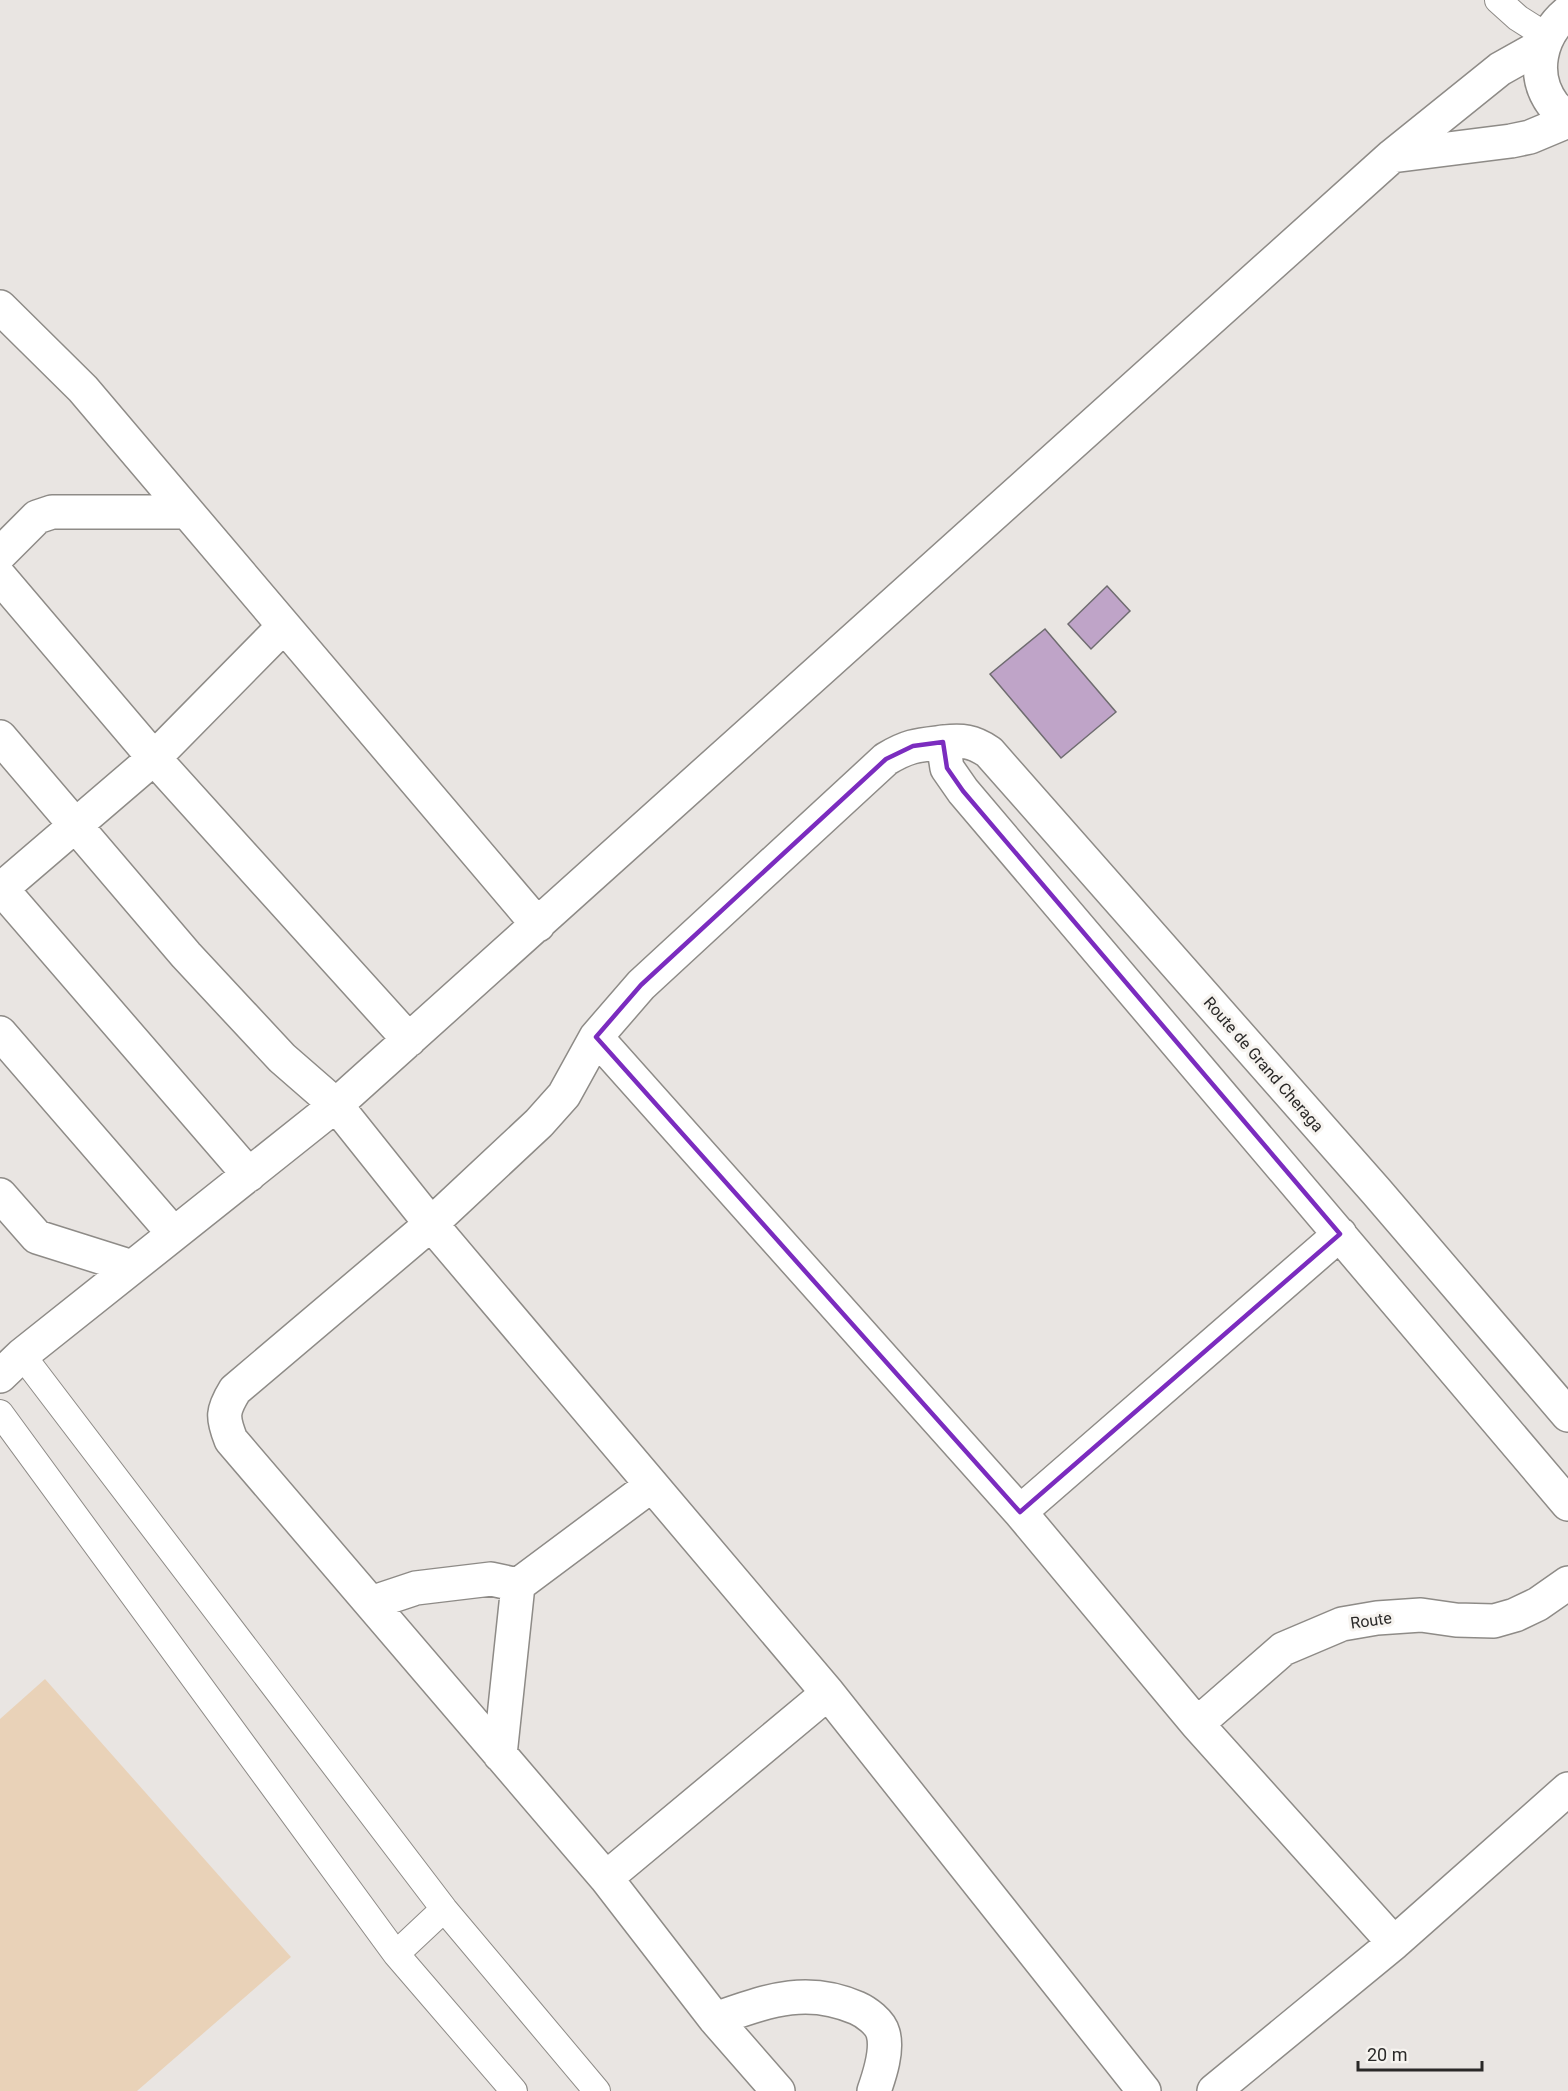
<svg xmlns="http://www.w3.org/2000/svg" width="1568" height="2091" viewBox="0 0 1568 2091" font-family="Roboto,sans-serif">
  <rect width="100%" height="100%" fill="#e9e5e2"/>
  <!-- green -->
  <path fill="#e9d2b8" d="M45 1679 291 1957 137 2091H0V1719Z"/>
  <!-- building -->
  <path fill="#bfa4c8" stroke="#6f6c70" stroke-width="1.5" d="M1107 586 1130 611 1091 649 1068 624Z
    M1045 629 1116 712 1061 758 990 674Z"/>
  <g fill="none" stroke-linecap="round" stroke-linejoin="round">
    <defs>
      <path id="service" d="M1498 0 1518 18 1548 37
        M22 1355 444 1909 597 2091
        M0 1413 396 1954 514 2091
        M396 1954 444 1909"/>
      <path id="minor" d="M1392 156 1511 141 1530 137 1568 121
        M0 307 83 389 538 925
        M0 554 37 517 52 512H187
        M0 577 154 758 409 1040
        M0 737 186 955 282 1058 336 1105 431 1224 828 1693 1144 2091
        M943 742 947 768 963 791 1568 1504
        M0 887 249 1175
        M0 890 154 758 284 626
        M0 1033 174 1234
        M596 1037 1020 1512 1197 1724 1394 1943
        M0 1195 37 1237 132 1267
        M0 1376 22 1355 336 1105 1392 156 1500 69 1543 45
        M1020 1512 1340 1234
        M371 1603 416 1588 491 1579 518 1585
        M1197 1724 1283 1649 1342 1624 1377 1618 1421 1615 1456 1620 1494 1621 1515 1615 1538 1604 1568 1583
        M500 1755 518 1585 652 1485
        M606 1878 828 1693
        M715 2019C765 2002 805 1985 857 2008 866 2012 880 2022 883 2033 888 2050 880 2074 874 2091
        M778 2091 715 2019 606 1878 231 1440C222 1417 222 1411 235 1390L431 1224 539 1123 564 1095 596 1037 641 985 886 759C909 745 919 745 944 742 962 740 973 741 989 752L1376 1191 1568 1415
        M1214 2091 1394 1943 1568 1789"/>
      <path id="tertiary" d="M1568 12C1540 35 1530 75 1554 106 1558 110 1564 114 1568 119"/>
    </defs>
    <!-- service casing -->
    <use href="#service" stroke="#8e8b87" stroke-width="28"/>
    <!-- minor casing -->
    <use href="#minor" stroke="#8e8b87" stroke-width="36"/>
    <!-- tertiary casing -->
    <use href="#tertiary" stroke="#8e8b87" stroke-width="36"/>
    <!-- service -->
    <use href="#service" stroke="#fff" stroke-width="26"/>
    <!-- minor -->
    <use href="#minor" stroke="#fff" stroke-width="33"/>
    <!-- tertiary -->
    <use href="#tertiary" stroke="#fff" stroke-width="33"/>
  </g>
  <!-- marked area -->
  <path fill="none" stroke="#7b2cbf" stroke-width="4.5" stroke-linejoin="round" d="M943 742 947 768 963 791 1340 1234 1020 1512 596 1037 641 985 886 759 913 746Z"/>
  <g text-anchor="middle" stroke-width="6" stroke-linejoin="round" paint-order="stroke">
    <!-- street labels -->
    <g font-size="16" fill="#2a2928" stroke="#f6f3ef">
      <text transform="translate(1264 1064) rotate(49)" y="6">Route de Grand Cheraga</text>
      <text transform="translate(1371 1620) rotate(-8)" y="6">Route</text>
    </g>
  </g>
  <!-- scale -->
  <path d="M1358 2061v9h124v-9" fill="none" stroke="#2a2928" stroke-width="3"/>
  <text x="1367" y="2061" font-size="18" fill="#2a2928" stroke="#f6f3ef" stroke-width="4.5" paint-order="stroke">20 m</text>
</svg>
